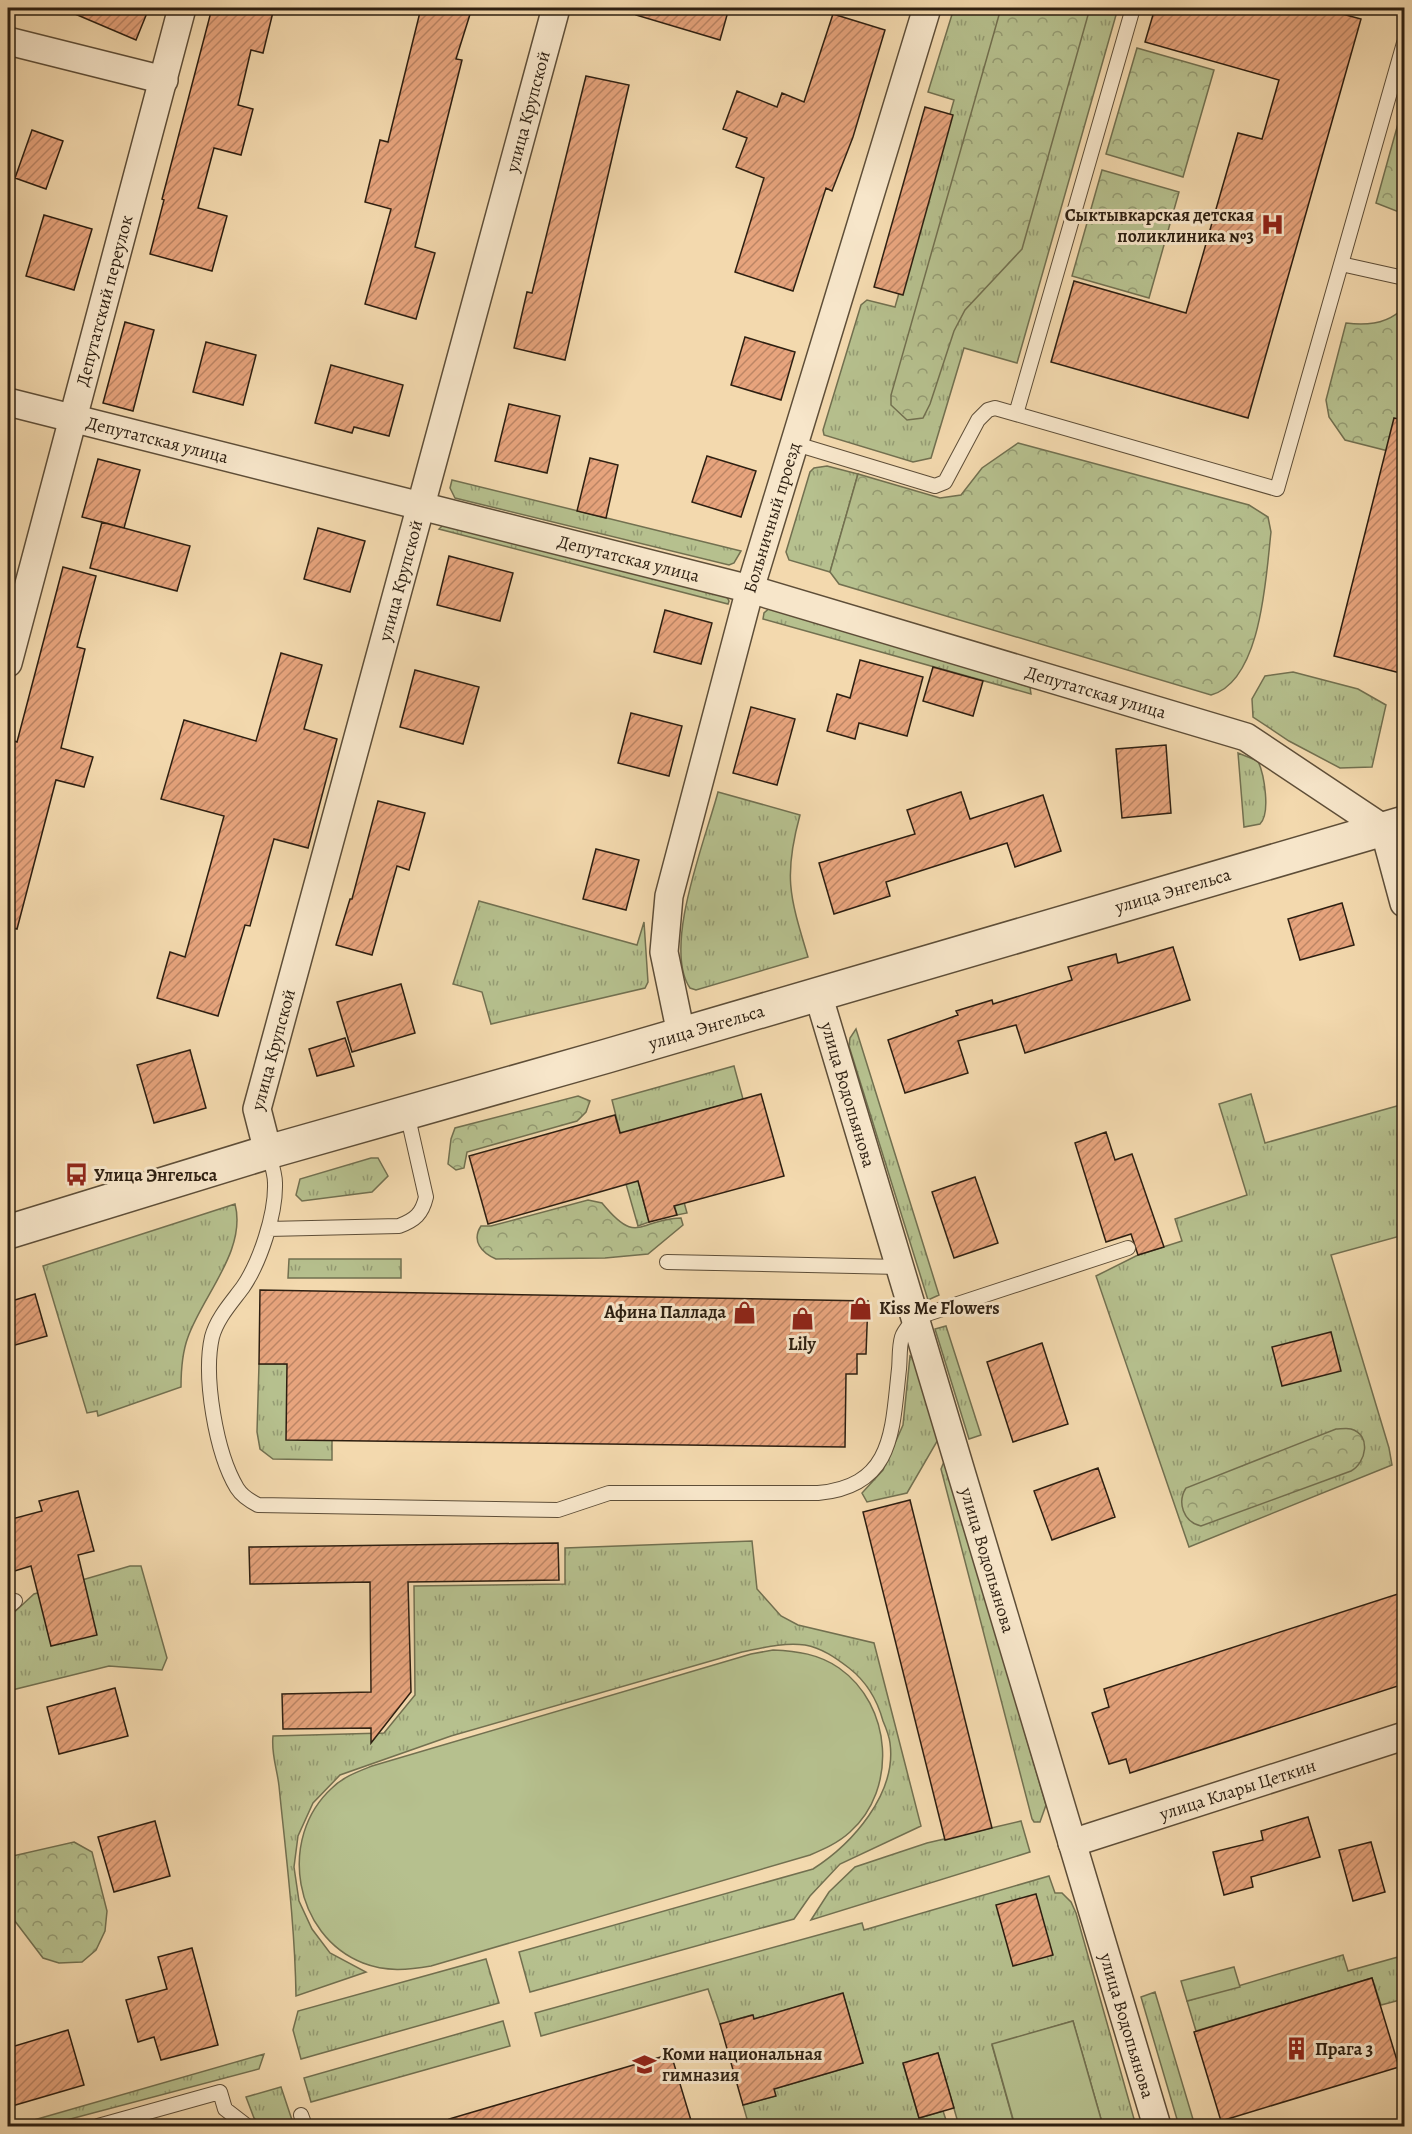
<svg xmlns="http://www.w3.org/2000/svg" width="1412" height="2134" viewBox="0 0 1412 2134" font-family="Alegreya,serif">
  <defs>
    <pattern id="grass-tufts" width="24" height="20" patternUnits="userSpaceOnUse" patternTransform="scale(1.5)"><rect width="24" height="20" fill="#b6c08e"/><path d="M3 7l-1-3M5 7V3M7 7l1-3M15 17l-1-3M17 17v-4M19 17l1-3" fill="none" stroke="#949b73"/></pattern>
    <pattern id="forest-crowns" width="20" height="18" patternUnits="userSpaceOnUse" patternTransform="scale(1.5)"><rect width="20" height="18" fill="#b6c08e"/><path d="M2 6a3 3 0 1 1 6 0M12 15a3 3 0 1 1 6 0" fill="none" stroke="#949b73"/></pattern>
    <pattern id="building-hatch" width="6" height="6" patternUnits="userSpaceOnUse" patternTransform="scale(1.5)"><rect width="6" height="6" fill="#e7a47d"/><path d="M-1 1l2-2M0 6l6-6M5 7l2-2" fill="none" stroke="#bc8565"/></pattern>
  </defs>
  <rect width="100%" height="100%" fill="#f3d9ae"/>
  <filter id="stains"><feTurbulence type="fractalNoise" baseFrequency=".00333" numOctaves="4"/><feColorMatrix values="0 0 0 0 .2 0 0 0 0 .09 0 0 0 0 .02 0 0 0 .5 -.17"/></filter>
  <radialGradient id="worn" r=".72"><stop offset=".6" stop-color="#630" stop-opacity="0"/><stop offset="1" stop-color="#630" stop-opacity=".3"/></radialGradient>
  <!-- grass -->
  <path fill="url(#grass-tufts)" stroke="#727050" stroke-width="1.5" d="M954 8H1118L1017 363 964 348 931 458 913 462 824 435 823 430 861 305 867 300 895 307 954 100 928 92Z
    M827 466 858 474 830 572 789 560 786 552 810 472 814 468Z
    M452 480 741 551 734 563 729 565 455 498 450 488Z
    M444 524 725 594 729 601 728 604 439 529Z
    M772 606 1030 687 1031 694 763 619 764 613Z
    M1293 672 1358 689 1386 705 1372 767 1340 768 1289 741 1253 717 1252 699 1265 676Z
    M1238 753 1258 761C1264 774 1271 813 1260 824L1244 827Z
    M718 792 800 815C783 877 790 897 808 957L696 990 690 988C662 947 706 838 718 792Z
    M479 901 637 945 644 922 648 982 645 988 491 1024 482 992 453 984Z
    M856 1029 939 1295 928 1300 849 1046 850 1038Z
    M734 1066 743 1099 662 1122 687 1213 677 1215 665 1170 637 1177 649 1222 638 1226 612 1135 620 1132 612 1100Z
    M1251 1094 1265 1143 1404 1104V1235L1331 1255 1389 1448 1392 1465 1189 1547 1096 1276 1138 1255 1182 1241 1175 1219 1247 1195 1219 1104Z
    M371 1158H378L388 1176 372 1192 302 1201 296 1195 300 1179Z
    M235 1204C247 1250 203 1295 188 1337 182 1353 181 1370 181 1387L98 1416 97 1411 87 1413 43 1266Z
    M289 1259H401V1278H288Z
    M946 1326 981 1435 969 1439 935 1329Z
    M910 1356 917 1360 939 1438 907 1493 867 1502 862 1493 883 1470 903 1425Z
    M259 1364H287L332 1440V1460L273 1459 260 1449 257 1432Z
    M945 1459 1046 1805 1040 1822H1034L1032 1819 941 1469Z
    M752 1541 757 1589 781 1616 798 1625 874 1643 921 1826 840 1864 810 1896 794 1919 530 1992 519 1952 813 1869C852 1844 897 1794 890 1743 889 1735 886 1728 883 1721 877 1699 867 1682 849 1668 836 1658 822 1648 805 1645 784 1642 762 1648 742 1652L451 1736 340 1775 313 1803 298 1836 294 1867 299 1901 312 1929 330 1953 366 1972 296 1996C295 1926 286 1856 279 1786 277 1768 271 1754 273 1736L384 1733 415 1695 414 1586 565 1584V1548Z
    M130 1566H141L167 1658 162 1670 109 1666 8 1691V1618L34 1594Z
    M1021 1821 1030 1852 811 1920 829 1892 855 1867 927 1843Z
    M1049 1876 1055 1893H1062L1071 1902 1076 1913 1136 2126H1103L1073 2021 992 2045 1013 2120 991 2126H959L938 2053 903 2064 919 2118 943 2111 948 2126H749L743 2105 775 2096 774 2089 863 2063 843 1994 754 2019 752 2015 720 2024 708 1989 541 2036 535 2013 862 1923 864 1930Z
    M1343 1955 1348 1971 1398 1957 1404 1977V1999L1381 2005 1372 1978 1196 2031 1187 2001Z
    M486 1959 499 2003 301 2059 293 2030 298 2011Z
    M1155 1992 1195 2126H1179L1141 1997Z
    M503 2021 510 2046 311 2102 304 2078Z
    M264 2054 259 2069 44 2126H13Z
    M281 2087 294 2126H263L254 2118 246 2097Z"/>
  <!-- forest -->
  <path fill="url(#forest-crowns)" stroke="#727050" stroke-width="1.5" d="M1001 8H1090L1022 249 965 310 954 331 930 404 923 418 907 420 891 405V395Z
    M1137 48 1214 70 1183 177 1106 154Z
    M1404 102V214L1376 203Z
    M1102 170 1179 192 1149 298 1072 276Z
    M1404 307V455L1345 440 1329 417 1326 400 1346 323C1368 326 1389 324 1404 307Z
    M1018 443 1249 505 1268 517 1271 532C1266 575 1262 681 1211 695L839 584 830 572 858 474 940 498 961 495 982 468Z
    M578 1096 590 1101 586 1112 577 1121 467 1152 464 1168 456 1170 448 1164 451 1139 455 1128Z
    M588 1200 602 1203C638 1247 638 1219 681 1218L683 1225 648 1254 605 1258 496 1259C482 1253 471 1241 481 1226H491Z
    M1336 1429C1340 1429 1347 1428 1351 1429 1372 1435 1366 1463 1351 1471L1201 1526C1183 1522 1177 1502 1186 1488Z
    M74 1842 92 1852 107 1911 105 1931 96 1950 82 1962 59 1963 43 1958 8 1912V1857Z"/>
  <!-- park -->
  <path fill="#b6c08e" stroke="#727050" stroke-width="1.5" d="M773 1650C797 1651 819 1654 839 1668 892 1705 898 1789 850 1832 838 1843 824 1849 810 1855L431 1966C408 1970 386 1972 363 1963 294 1936 277 1838 332 1788 343 1777 357 1772 372 1766L751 1654Z
    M1234 1967 1240 1987 1187 2001 1181 1981Z
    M1073 2021 1103 2126H1015L992 2044Z"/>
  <!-- building -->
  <path fill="url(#building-hatch)" stroke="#2d1f11" stroke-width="1.5" d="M61 8H149L136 40Z
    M212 8H274L263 53 251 50 238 105 253 109 241 155 214 148 198 208 227 216 212 271 150 254 164 200 162 199Z
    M421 8H472L456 59 462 60 415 247 435 253 416 319 365 304 391 209 365 202 380 140 388 142Z
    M637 8H729L720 40 636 15Z
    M1155 8H1320L1361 19 1248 418 1051 362 1074 281 1186 313 1238 133 1262 139 1279 80 1145 42Z
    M833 14 885 30 853 137 832 191 826 188 793 291 735 272 764 178 736 167 747 138 723 129 737 91 777 107 782 93 804 102Z
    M586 76 629 85 565 360 514 348 527 292 532 293Z
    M925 107 953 115 903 295 874 287Z
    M32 130 63 141 46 189 15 178Z
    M44 215 92 229 74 290 26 276Z
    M125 322 154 330 133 411 103 403Z
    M745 337 795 352 781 400 731 385Z
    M206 342 256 355 243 405 193 392Z
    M331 365 403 385 389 436 354 427 352 433 315 423Z
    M509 404 560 416 547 473 495 461Z
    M1394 418 1404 420V674L1334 656Z
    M707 456 756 471 741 517 692 502Z
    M590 458 618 465 606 518 577 511Z
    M98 459 140 470 124 528 82 517Z
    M102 522 190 546 177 591 90 568Z
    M318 528 365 541 350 592 304 579Z
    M449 556 513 573 500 621 437 605Z
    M63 567 96 576 77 647 85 649 61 748 93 757 84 787 56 780 17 929 8 927V739L17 742Z
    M665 610 712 623 701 664 654 652Z
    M281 653 322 665 304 729 337 739 308 848 274 839 250 926 245 925 218 1016 157 998 170 952 185 957 224 816 161 799 184 720 256 741Z
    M860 660 923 677 907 736 859 723 855 739 827 731 837 694 850 698Z
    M933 667 983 681 973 716 923 701Z
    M415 670 479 687 463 744 400 727Z
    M751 707 795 719 777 785 733 773Z
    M631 713 682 726 669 776 618 763Z
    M1166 745 1171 813 1122 818 1116 749Z
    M961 792 970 819 1043 795 1061 851 1015 867 1007 843 886 882 890 896 834 914 819 863 915 834 907 810Z
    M378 801 425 813 409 870 397 866 372 955 336 945 350 899H352Z
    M596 849 639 860 626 910 583 899Z
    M1342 903 1354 945 1300 960 1288 919Z
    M1173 947 1190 1000 1025 1053 1016 1025 958 1041 968 1073 905 1093 888 1040 958 1015 956 1011 992 1000 993 1004 1072 980 1068 967 1116 954 1118 963Z
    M401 984 415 1033 352 1052 337 1002Z
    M345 1038 354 1066 317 1076 309 1049Z
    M190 1050 206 1108 154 1123 137 1065Z
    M761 1094 784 1176 674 1206 677 1215 649 1222 638 1181 488 1224 469 1156 615 1115 620 1133Z
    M1106 1132 1115 1160 1132 1154 1164 1247 1138 1255 1131 1234 1106 1242 1075 1143Z
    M975 1177 998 1243 954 1258 932 1192Z
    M260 1290 868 1301 866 1354H857V1374H846L845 1447 286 1440 287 1364H259Z
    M35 1294 47 1336 8 1347V1302Z
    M1331 1332 1341 1371 1282 1386 1272 1347Z
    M1042 1343 1068 1424 1013 1442 987 1362Z
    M1098 1468 1115 1517 1052 1540 1034 1491Z
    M78 1491 94 1551 78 1555 97 1635 51 1646 31 1566 8 1573V1520L42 1511 39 1501Z
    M910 1500 992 1828 945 1840 863 1512Z
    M558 1543 559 1580 408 1582 411 1692 371 1743V1728L283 1729 282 1694 371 1692 370 1582 250 1584 249 1547Z
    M1404 1592V1684L1130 1773 1126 1759 1109 1764 1092 1713 1109 1707 1104 1689Z
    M115 1688 128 1736 59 1754 47 1707Z
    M1308 1817 1320 1857 1251 1877 1253 1887 1224 1895 1213 1852 1263 1840 1261 1831Z
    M155 1821 170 1876 114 1892 98 1837Z
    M1371 1842 1385 1892 1353 1901 1339 1850Z
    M1036 1894 1053 1955 1013 1966 996 1905Z
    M192 1948 218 2045 161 2060 154 2037 138 2042 126 2000 167 1989 158 1957Z
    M1372 1978 1399 2067 1221 2121 1194 2032Z
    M843 1993 863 2063 774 2089 776 2096 743 2105 720 2024 753 2015 754 2019Z
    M68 2030 84 2085 12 2106 8 2091V2048Z
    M938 2053 954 2108 919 2118 903 2063Z
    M671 2054 693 2127H450L449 2119Z"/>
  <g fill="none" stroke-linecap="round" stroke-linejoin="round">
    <defs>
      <path id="service" d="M1133 8 1016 414 1277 489 1404 43
        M1341 264 1404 278
        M796 444 935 486 945 482 978 420 988 410 995 408 1016 414
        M268 1152C271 1162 275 1173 275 1183 276 1214 260 1262 243 1287 232 1302 217 1318 212 1337 203 1377 216 1453 237 1488 242 1496 250 1501 258 1505L558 1510 609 1493H818C894 1486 892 1431 899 1369 900 1359 899 1347 902 1337 904 1330 911 1324 915 1318L1128 1248
        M268 1229 399 1226C415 1220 422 1214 426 1197L407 1113
        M667 1262 900 1267
        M8 1607 15 1601
        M301 2115 305 2126
        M98 2126 220 2092 225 2109 247 2126"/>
      <g id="minor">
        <path d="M8 41 164 80"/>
        <path id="s1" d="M8 402 750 589 1246 737 1384 829 1404 903"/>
        <path id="s2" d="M8 663 182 8"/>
        <path id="s3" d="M818 994 1157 2126"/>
        <path id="s4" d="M681 1034 664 952 669 896 750 589 927 8"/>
        <path id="s5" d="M268 1152 257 1109 556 8"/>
        <path id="s6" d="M1072 1843 1404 1736"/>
      </g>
      <g id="tertiary">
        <path id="s7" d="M8 1232 268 1152 607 1056 1404 823"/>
      </g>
    </defs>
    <!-- service casing -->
    <use href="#service" stroke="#5e4e38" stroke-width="16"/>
    <!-- minor casing -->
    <use href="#minor" stroke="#5e4e38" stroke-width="30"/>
    <!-- tertiary casing -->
    <use href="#tertiary" stroke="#5e4e38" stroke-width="36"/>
    <!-- service -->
    <use href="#service" stroke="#f7e6ca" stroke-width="14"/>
    <!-- minor -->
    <use href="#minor" stroke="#f7e6ca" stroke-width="27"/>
    <!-- tertiary -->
    <use href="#tertiary" stroke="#f7e6ca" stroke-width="33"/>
  </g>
  <!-- icons -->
  <defs>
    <symbol id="hospital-bare" viewBox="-9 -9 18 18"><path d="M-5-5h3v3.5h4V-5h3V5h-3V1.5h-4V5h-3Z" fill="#8f2418" stroke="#f7e6ca" stroke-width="2.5" paint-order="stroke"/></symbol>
    <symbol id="bus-bare" viewBox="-9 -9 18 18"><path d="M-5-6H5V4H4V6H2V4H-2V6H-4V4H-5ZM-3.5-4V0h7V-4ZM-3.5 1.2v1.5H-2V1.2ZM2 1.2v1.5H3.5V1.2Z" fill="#8f2418" stroke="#f7e6ca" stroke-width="2.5" paint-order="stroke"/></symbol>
    <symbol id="shop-bare" viewBox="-9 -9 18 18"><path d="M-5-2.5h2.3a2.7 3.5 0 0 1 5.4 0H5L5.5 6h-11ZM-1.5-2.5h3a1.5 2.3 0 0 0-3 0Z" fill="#8f2418" stroke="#f7e6ca" stroke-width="2.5" paint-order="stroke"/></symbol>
    <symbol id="building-bare" viewBox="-9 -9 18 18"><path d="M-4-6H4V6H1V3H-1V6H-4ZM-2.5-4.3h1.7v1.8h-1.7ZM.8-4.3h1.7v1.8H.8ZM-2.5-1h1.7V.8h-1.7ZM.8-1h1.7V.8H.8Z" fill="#8f2418" stroke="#f7e6ca" stroke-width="2.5" paint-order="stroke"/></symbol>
    <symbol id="school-bare" viewBox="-9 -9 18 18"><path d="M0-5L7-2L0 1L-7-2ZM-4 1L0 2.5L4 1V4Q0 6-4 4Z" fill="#8f2418" stroke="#f7e6ca" stroke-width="2.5" paint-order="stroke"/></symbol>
  </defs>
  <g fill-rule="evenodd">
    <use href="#hospital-bare" x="1256" y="208" width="33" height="33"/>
    <use href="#bus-bare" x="60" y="1158" width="33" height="33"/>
    <use href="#shop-bare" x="844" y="1292" width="33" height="33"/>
    <use href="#shop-bare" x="728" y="1296" width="33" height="33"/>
    <use href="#shop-bare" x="786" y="1302" width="33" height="33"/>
    <use href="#building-bare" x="1280" y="2032" width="33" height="33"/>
    <use href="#school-bare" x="628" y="2048" width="33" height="33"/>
  </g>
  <g text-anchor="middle" stroke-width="6" stroke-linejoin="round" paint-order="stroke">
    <!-- street labels -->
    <g font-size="18" fill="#2d1f11" stroke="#f7e6ca">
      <text dy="6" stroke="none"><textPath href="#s5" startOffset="1078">улица Крупской</textPath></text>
      <text dy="6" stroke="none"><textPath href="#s2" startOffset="375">Депутатский переулок</textPath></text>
      <text dy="6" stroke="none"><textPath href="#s1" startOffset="154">Депутатская улица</textPath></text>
      <text dy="6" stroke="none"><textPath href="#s4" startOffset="532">Больничный проезд</textPath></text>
      <text dy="6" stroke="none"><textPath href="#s1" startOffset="640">Депутатская улица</textPath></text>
      <text dy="6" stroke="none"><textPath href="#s5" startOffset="592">улица Крупской</textPath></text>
      <text dy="6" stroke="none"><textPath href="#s1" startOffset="1126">Депутатская улица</textPath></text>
      <text dy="6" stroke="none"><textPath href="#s7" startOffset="1214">улица Энгельса</textPath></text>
      <text dy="6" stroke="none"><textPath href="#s7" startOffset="728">улица Энгельса</textPath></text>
      <text dy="6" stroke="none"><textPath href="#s5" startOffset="106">улица Крупской</textPath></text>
      <text dy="6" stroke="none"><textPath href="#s3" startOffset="105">улица Водопьянова</textPath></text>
      <text dy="6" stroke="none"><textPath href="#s3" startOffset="591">улица Водопьянова</textPath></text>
      <text dy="6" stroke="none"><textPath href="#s6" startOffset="174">улица Клары Цеткин</textPath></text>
      <text dy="6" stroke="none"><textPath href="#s3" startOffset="1077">улица Водопьянова</textPath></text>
    </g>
    <!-- poi labels -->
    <g font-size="18" font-weight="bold" fill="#2d1f11" stroke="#f7e6ca" text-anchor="start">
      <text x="1254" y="221" text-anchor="end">Сыктывкарская детская<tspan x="1254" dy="21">поликлиника №3</tspan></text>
      <text x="94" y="1181">Улица Энгельса</text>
      <text x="879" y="1314">Kiss Me Flowers</text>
      <text x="726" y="1318" text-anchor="end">Афина Паллада</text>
      <text x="802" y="1350" text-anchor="middle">Lily</text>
      <text x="1315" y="2055">Прага 3</text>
      <text x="662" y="2060">Коми национальная<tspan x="662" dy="21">гимназия</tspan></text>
    </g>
  </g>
  <!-- margin -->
  <rect width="1412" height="2134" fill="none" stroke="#f3d9ae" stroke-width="30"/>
  <rect x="9" y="9" width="1394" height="2116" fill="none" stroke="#2d1f11" stroke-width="3"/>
  <rect x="15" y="15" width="1382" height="2104" fill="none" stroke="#2d1f11" stroke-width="1.5"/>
  <rect width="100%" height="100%" filter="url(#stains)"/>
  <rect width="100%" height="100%" fill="url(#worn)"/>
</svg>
